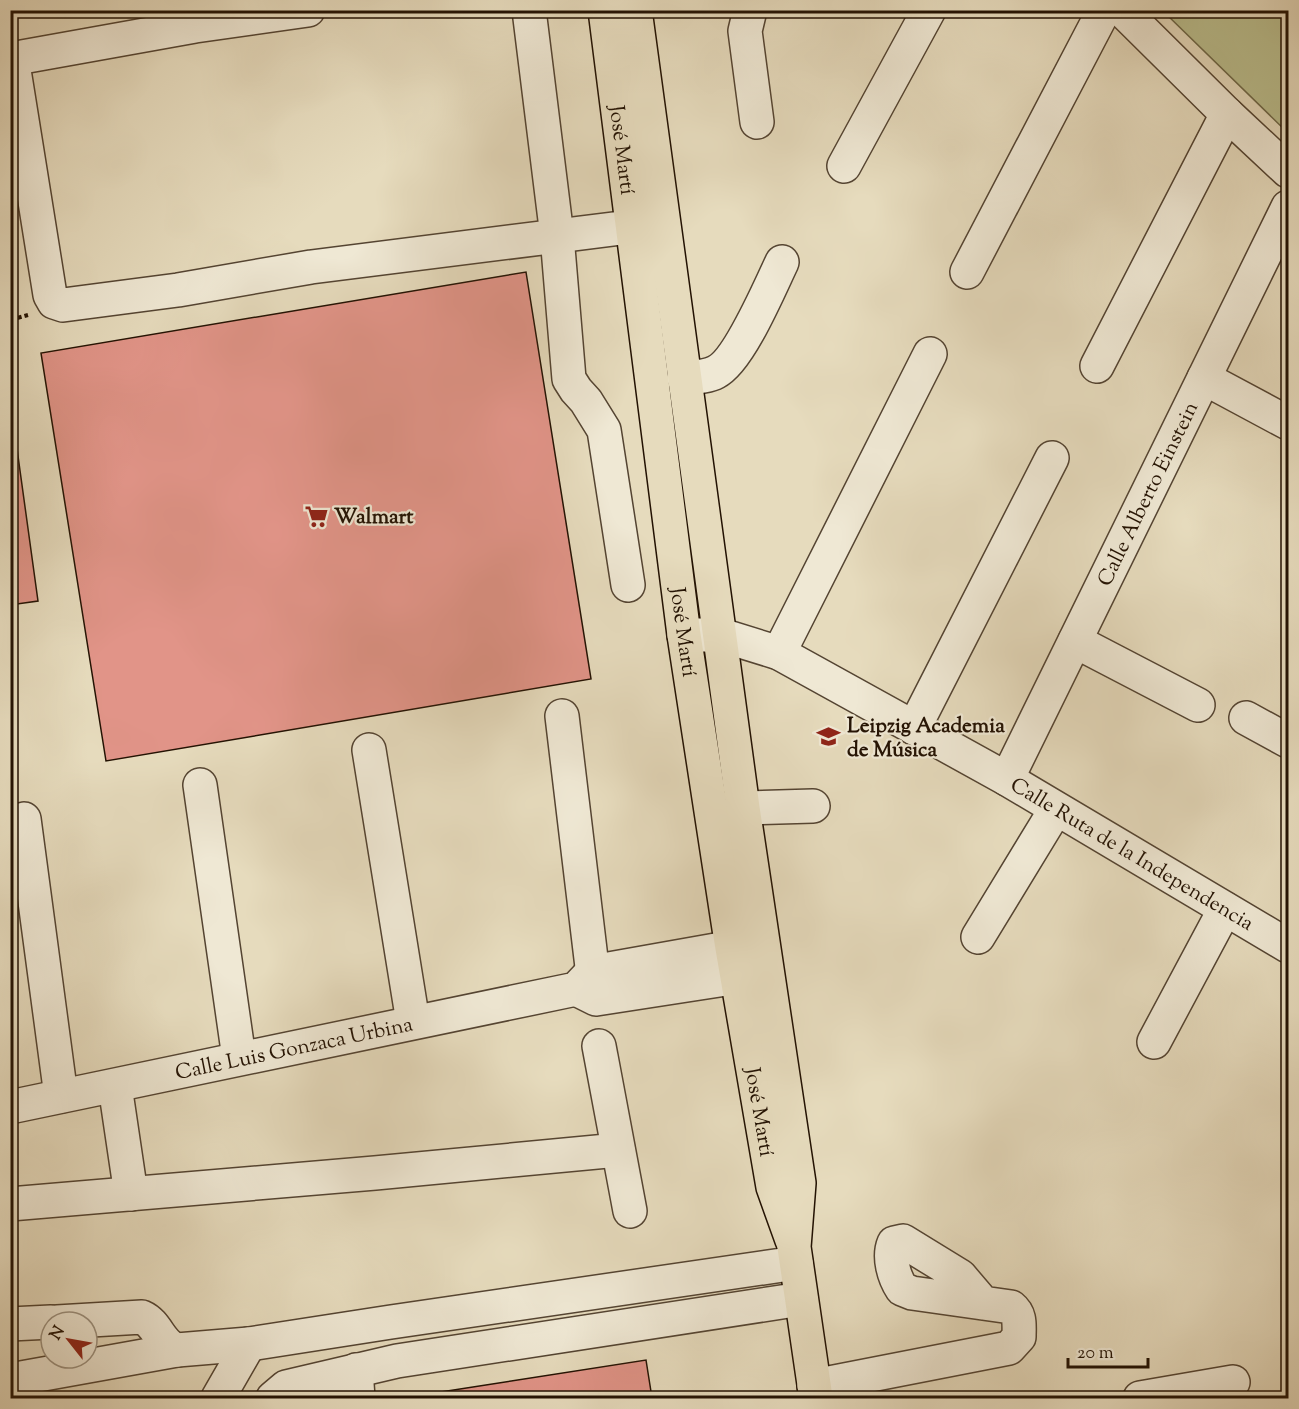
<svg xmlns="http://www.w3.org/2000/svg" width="1299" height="1409" viewBox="0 0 1299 1409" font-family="'Sorts Mill Goudy',serif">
  <rect width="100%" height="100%" fill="#e6dbbd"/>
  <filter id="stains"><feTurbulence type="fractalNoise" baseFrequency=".00333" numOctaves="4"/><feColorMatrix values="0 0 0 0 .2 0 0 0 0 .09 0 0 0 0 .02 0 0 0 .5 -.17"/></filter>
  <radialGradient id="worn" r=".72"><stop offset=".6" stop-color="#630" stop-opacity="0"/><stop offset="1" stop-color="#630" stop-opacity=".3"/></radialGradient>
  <!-- green -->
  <path fill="#babe8e" stroke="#6e6848" stroke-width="1.5" d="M1163 11H1288V133Z"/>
  <!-- building -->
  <path fill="#e19488" stroke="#231203" stroke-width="1.5" d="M526 272 591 679 106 761 41 353Z
    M10 398 38 601 10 605Z
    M646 1360 652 1398H402Z"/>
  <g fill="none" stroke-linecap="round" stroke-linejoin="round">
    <defs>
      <g id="minor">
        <path d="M308 10 195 26 22 57 16 62 14 70 50 295 54 302 63 305 178 290 311 267 661 223"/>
        <path d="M529 10 557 236 569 379 576 390 586 401 604 430 628 585"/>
        <path d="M750 10 745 31 757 122"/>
        <path d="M1122 10 1227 114 1288 171"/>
        <path d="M844 166 929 10"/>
        <path d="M967 272 1104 10"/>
        <path d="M1097 366 1227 114"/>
        <path d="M684 378C694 377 707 377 716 372 739 361 770 287 782 262"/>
        <path d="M1204 378 1288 423"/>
        <path id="s1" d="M684 635H721L779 653 1007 779 1288 946"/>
        <path d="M1075 641 1198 705"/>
        <path d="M779 653 930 354"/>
        <path d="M562 716 595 992"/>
        <path d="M1246 718 1288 741"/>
        <path d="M914 728 1052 458"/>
        <path d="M369 750 413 1022"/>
        <path id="s2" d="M1007 779 1288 207"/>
        <path d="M200 785 239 1058"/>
        <path d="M743 808 813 806"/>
        <path d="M24 819 61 1096"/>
        <path d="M978 937 1056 809"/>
        <path d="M576 989 596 999 764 973"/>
        <path d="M1154 1042 1225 909"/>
        <path d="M599 1046 630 1211"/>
        <path d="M115 1086 131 1194"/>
        <path id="s3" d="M10 1107 576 989 592 972 761 942"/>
        <path d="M10 1204 375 1173 618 1150"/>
        <path d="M57 1322 142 1317C158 1324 160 1345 177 1350"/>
        <path d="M10 1324 51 1322"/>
        <path d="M356 1370 358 1398"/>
        <path d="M10 1380 177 1350 249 1344 391 1322 796 1263"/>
        <path d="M814 1386 1009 1348 1019 1337C1019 1325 1021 1315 1011 1307L912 1293 902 1289C894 1277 888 1257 894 1243L903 1241 960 1276 983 1303"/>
        <path d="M218 1398 249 1344"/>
        <path d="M273 1398 286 1387 397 1361 801 1299"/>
        <path d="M1140 1398 1233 1382"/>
      </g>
      <g id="major">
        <path id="s4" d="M605 10 684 635 732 948 773 1187 792 1240"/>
        <path d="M635 10 743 808 799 1183 794 1247 816 1398"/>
      </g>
    </defs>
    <!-- minor casing -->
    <use href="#minor" stroke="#544432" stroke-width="36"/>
    <!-- major casing -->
    <use href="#major" stroke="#231203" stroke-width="36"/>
    <!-- path -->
    <path stroke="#231203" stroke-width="4" stroke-dasharray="4.5 3" stroke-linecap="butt" d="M10 320 28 315"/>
    <!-- minor -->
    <use href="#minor" stroke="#efe8d4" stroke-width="33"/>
    <!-- major -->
    <use href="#major" stroke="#e6dbbd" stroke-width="33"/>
  </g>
  <!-- icons -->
  <defs>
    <symbol id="supermarket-bare" viewBox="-9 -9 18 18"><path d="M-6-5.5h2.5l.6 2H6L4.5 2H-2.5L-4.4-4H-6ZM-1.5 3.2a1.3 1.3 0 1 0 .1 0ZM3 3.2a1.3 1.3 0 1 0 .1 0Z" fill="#8f2418" stroke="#efe8d4" stroke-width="2.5" paint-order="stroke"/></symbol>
    <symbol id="school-bare" viewBox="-9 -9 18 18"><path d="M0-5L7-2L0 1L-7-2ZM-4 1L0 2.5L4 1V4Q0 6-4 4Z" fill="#8f2418" stroke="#efe8d4" stroke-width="2.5" paint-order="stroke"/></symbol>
  </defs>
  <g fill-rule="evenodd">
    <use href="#supermarket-bare" x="300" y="500" width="33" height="33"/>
    <use href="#school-bare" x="812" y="720" width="33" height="33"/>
  </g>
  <g text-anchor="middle" stroke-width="4.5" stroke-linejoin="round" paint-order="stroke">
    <!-- street labels -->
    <g font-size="21" fill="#231203" stroke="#efe8d4">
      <text dy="7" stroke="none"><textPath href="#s4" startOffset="141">José Martí</textPath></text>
      <text dy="7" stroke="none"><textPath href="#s2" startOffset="318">Calle Alberto Einstein</textPath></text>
      <text dy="7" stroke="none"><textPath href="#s4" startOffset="627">José Martí</textPath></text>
      <text dy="7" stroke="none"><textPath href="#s1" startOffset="504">Calle Ruta de la Independencia</textPath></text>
      <text dy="7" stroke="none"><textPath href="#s3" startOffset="290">Calle Luis Gonzaca Urbina</textPath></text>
      <text dy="7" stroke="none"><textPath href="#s4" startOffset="1113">José Martí</textPath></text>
    </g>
    <!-- poi labels -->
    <g font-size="21" font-weight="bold" fill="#231203" stroke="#efe8d4" text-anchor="start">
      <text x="334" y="523">Walmart</text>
      <text x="847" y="732">Leipzig Academia<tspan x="847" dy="24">de Música</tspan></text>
    </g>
  </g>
  <!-- margin -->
  <rect width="1299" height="1409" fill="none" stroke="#e6dbbd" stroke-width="36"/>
  <rect x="12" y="12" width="1275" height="1385" fill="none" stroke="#231203" stroke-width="3"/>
  <rect x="18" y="18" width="1263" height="1373" fill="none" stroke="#231203" stroke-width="1.5"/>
  <!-- north arrow -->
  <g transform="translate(69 1340) rotate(301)"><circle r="28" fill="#efe8d4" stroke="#9d9280" stroke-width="1.5"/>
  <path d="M0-4.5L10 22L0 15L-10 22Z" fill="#8f2418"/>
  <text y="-9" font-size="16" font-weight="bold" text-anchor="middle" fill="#231203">N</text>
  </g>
  <!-- scale -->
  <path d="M1068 1358v9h80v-9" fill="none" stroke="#231203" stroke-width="3"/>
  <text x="1077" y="1358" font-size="18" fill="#231203" stroke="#efe8d4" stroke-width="4.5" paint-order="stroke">20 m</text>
  <rect width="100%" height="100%" filter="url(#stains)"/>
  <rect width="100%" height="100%" fill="url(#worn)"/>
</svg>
